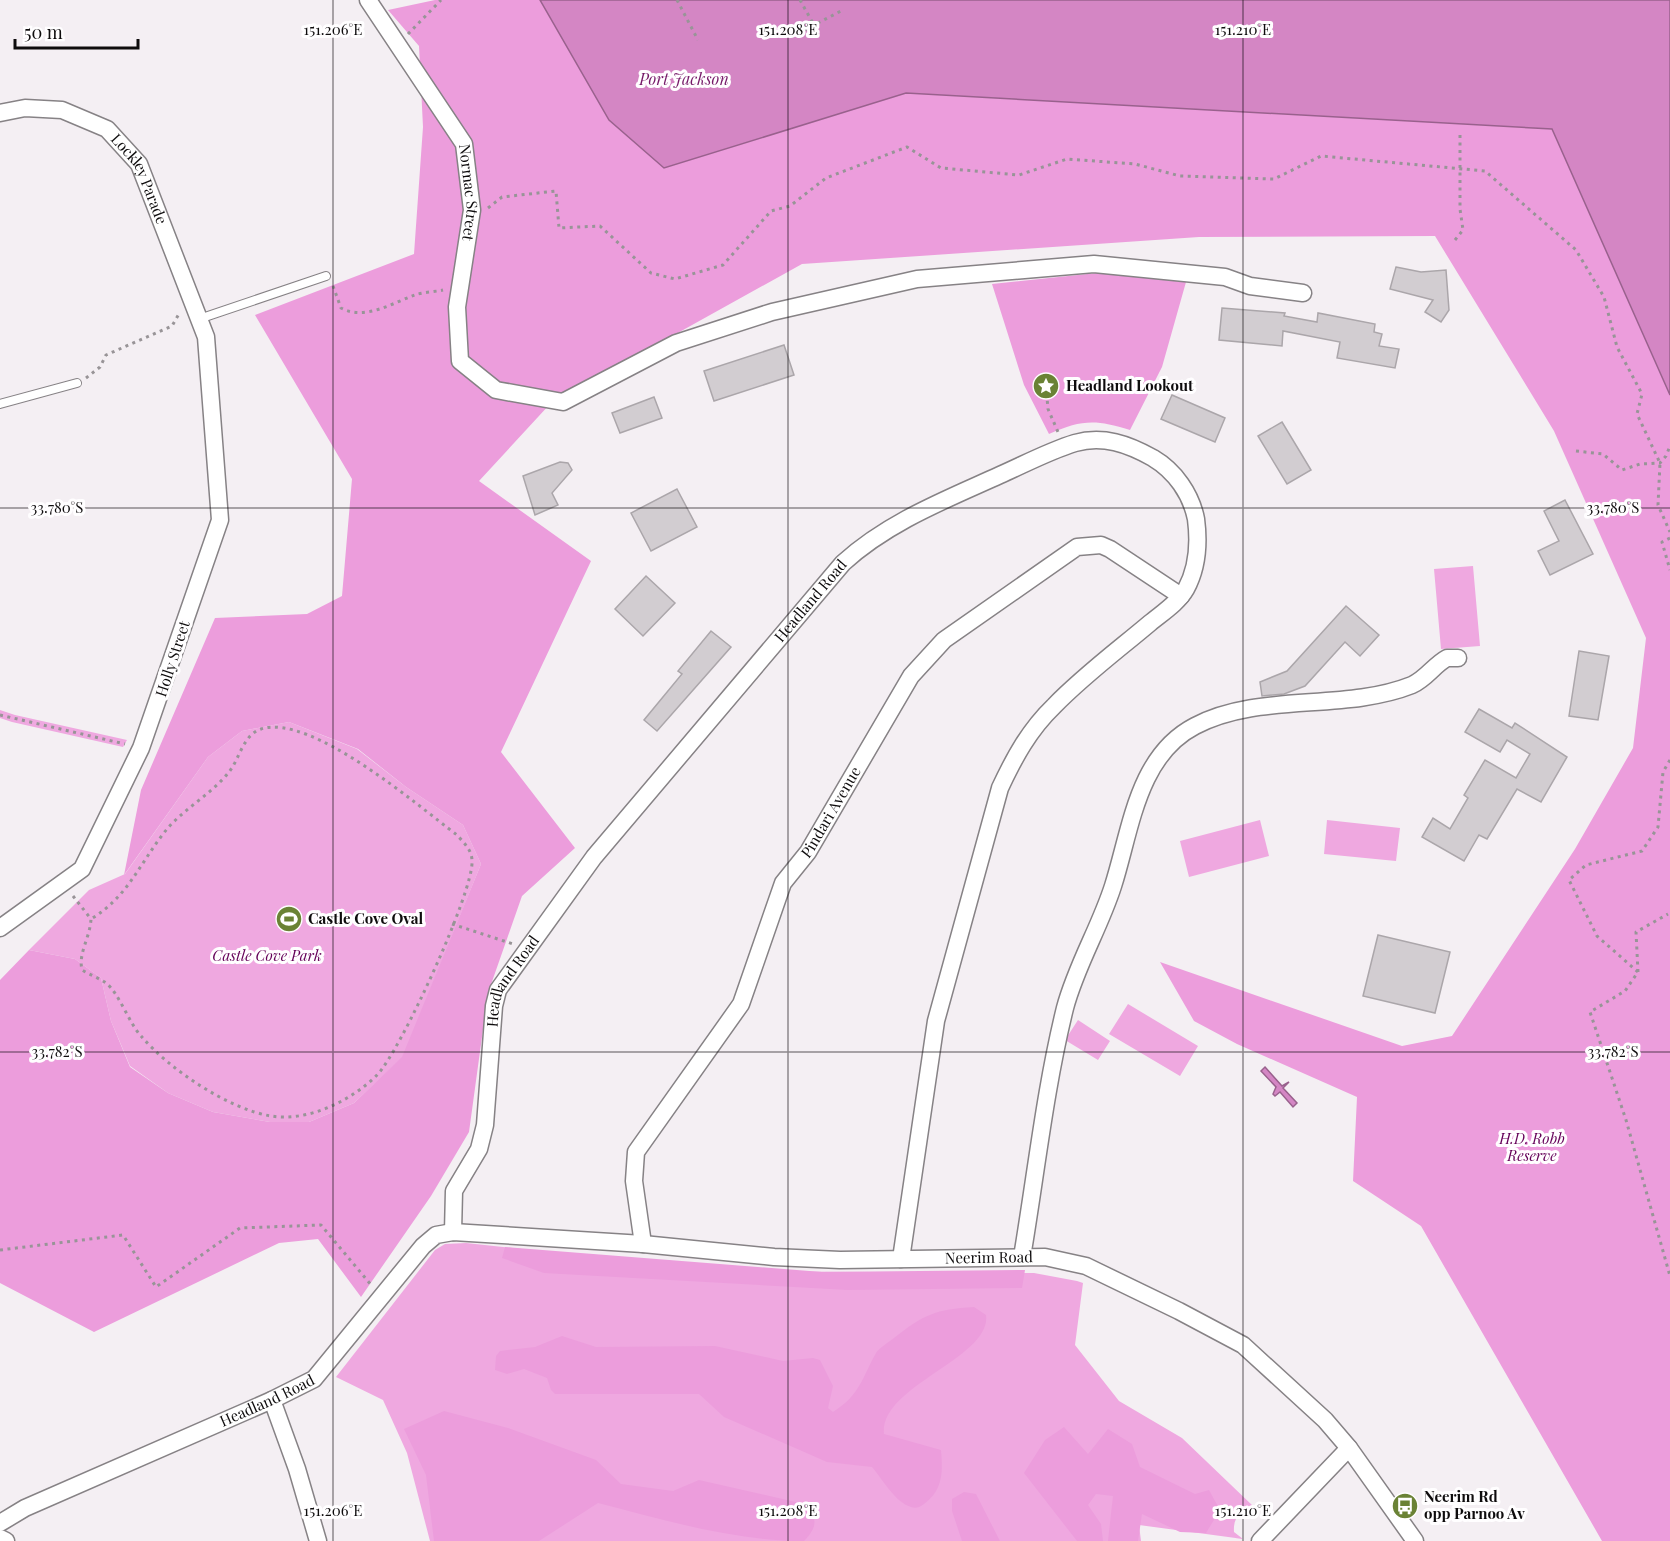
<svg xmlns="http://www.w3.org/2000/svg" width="1670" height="1541" viewBox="0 0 1670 1541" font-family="'Playfair Display',serif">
  <rect width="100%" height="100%" fill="#f4eff3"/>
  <!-- green -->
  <path fill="#efa8e0" d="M1473 566 1480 646 1441 649 1434 569Z
    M0 710 15 715 127 740 123 747 12 722 0 718Z
    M289 722 357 749 406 787 463 825 481 864 403 1057 354 1103 309 1122H270L213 1112 168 1093 130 1066 111 1021 101 978 75 959 29 950 89 890 125 874 208 757 242 731Z
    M1260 820 1269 856 1189 877 1180 841Z
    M1327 820 1400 828 1396 861 1324 854Z
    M1128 1004 1198 1046 1180 1076 1109 1034Z
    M1078 1020 1110 1041 1098 1060 1065 1040Z
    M466 1243 721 1271 1034 1273 1077 1281 1083 1283 1075 1345 1119 1401 1182 1438 1253 1506C1240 1512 1233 1517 1234 1532L1243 1539 1139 1525 1141 1541H430L407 1453 383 1400 336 1377 435 1250 445 1244Z"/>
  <!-- forest -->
  <path fill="#ec9ddc" d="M435 0H540L609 120 664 168 906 93 1552 129 1670 395V1541H1602L1421 1226 1353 1181 1357 1097 1237 1044 1194 1021 1160 962 1402 1046 1452 1036 1575 849 1633 748 1646 638 1554 431 1435 236 1199 237 802 264 550 404 479 481 591 561 501 752 575 848 522 896 488 993 469 1132 431 1196 361 1297 318 1239 279 1243 94 1332 0 1283V980L29 950 75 959 101 978 111 1021 130 1067 168 1093 213 1112 270 1122H309L354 1103 402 1057 481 864 463 825 406 787 358 749 289 722 242 731 208 757 124 875 141 790 215 618 307 614 342 596 352 479 255 315 414 254 423 127 419 46 388 10Z
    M1097 273 1186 282 1162 367 1130 430C1095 419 1081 420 1049 434L1024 385 992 284Z
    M505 1247 822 1272 1025 1270 1022 1288 848 1290 544 1273 502 1258Z
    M974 1307 986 1315C992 1358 879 1386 884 1434L941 1450C943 1472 943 1490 924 1504 920 1507 916 1509 911 1507 895 1502 883 1480 872 1467L827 1462 724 1417 699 1394H555L551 1390 547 1378 524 1369 507 1374 495 1370 496 1356 500 1351 535 1347 562 1336 596 1347 715 1346 783 1361 813 1358 820 1360 833 1386 828 1408 833 1412C860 1395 862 1378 876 1353 880 1347 888 1343 894 1338 923 1315 936 1309 974 1307Z
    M444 1411 508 1428 596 1460 621 1484 673 1491 699 1480 800 1503C818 1515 819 1526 804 1541 734 1541 664 1520 598 1503L539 1541H434L426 1475 404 1429Z
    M1064 1427 1088 1454 1108 1429 1132 1444 1140 1467 1195 1494 1209 1490 1220 1510 1206 1533 1180 1532 1142 1514 1138 1541H1108L1113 1496 1096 1494 1088 1505 1101 1524 1103 1541H1077L1024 1473 1045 1440Z
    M964 1492 976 1494 1000 1541H962L952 1511V1499Z"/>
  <!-- water -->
  <path fill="#d486c4" stroke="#99618d" stroke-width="1.5" d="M540 0H1670V395L1552 129 906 93 664 168 609 120Z
    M1265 1067 1282 1086 1289 1082 1283 1088 1297 1103 1293 1107 1280 1092 1275 1096 1273 1094 1276 1087 1261 1071Z"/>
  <!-- building -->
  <path fill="#d2cdd1" stroke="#aba6aa" stroke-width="1.5" d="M1396 267 1421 272 1446 270 1449 310 1441 322 1425 312 1433 300 1390 289Z
    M1222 308 1285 313 1284 316 1317 322 1318 313 1375 324 1374 332 1382 334 1379 346 1399 349 1395 368 1337 358 1340 342 1283 331 1282 346 1219 340Z
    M784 345 794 375 714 401 704 371Z
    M1172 395 1225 418 1215 442 1161 419Z
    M654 397 662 418 620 433 612 413Z
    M1282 422 1311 470 1287 484 1258 436Z
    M560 462 568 463 572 470 552 493 558 505 535 515 523 476Z
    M677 489 697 527 651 551 631 513Z
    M1565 500 1593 554 1550 575 1538 551 1559 541 1544 511Z
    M646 576 675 603 643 636 615 609Z
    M1346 606 1379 635 1360 656 1345 642 1305 686 1284 694 1262 696 1260 682 1287 671Z
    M711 631 731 647 657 731 644 720 682 674 678 671Z
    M1579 651 1609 656 1598 720 1569 716Z
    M1479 709 1512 728 1515 723 1567 757 1541 802 1517 789 1487 839 1479 835 1464 861 1422 837 1433 818 1450 829 1468 798 1464 795 1485 760 1516 778 1530 754 1507 740 1500 752 1465 732Z
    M1378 935 1450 952 1435 1013 1363 996Z"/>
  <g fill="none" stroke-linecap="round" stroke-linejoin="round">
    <defs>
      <path id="lane" d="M199 319 326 276
        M0 404 77 383"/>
      <g id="street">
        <path id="s1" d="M368 0 464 144 472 210 457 307 460 361 496 390 563 402 676 343 772 312 917 279 1094 264 1225 277 1250 286 1303 293"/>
        <path id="s2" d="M0 113 25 108 62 110 107 129 139 164 206 337 220 520 141 748 82 869 0 928"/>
        <path id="s3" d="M453 1232 454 1191 479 1149 485 1125 494 1006 498 990 594 857 843 563C888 522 945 500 1000 475 1025 464 1049 451 1075 443 1103 435 1128 444 1153 458 1175 471 1191 494 1196 519 1199 542 1198 567 1186 589 1178 603 1162 613 1150 623 1118 650 1083 676 1054 706 1029 730 1014 758 1000 788L936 1021 901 1259"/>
        <path id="s4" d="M643 1244 634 1181 636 1152 741 1004 783 883 808 852 911 676 944 640 1077 547 1101 545 1110 549 1181 596"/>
        <path d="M1022 1257C1036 1174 1045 1089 1065 1008 1076 966 1100 927 1113 886 1131 830 1137 756 1195 726 1259 692 1344 712 1412 685 1427 678 1434 665 1447 658H1458"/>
        <path d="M272 1400 297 1469 318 1541"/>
        <path id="s5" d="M0 1523 25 1508 272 1400 314 1379 423 1246 436 1235 453 1232 643 1244 774 1257 840 1260 1045 1257 1086 1266 1179 1311 1243 1345 1325 1420 1349 1448 1415 1541"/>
        <path d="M0 1538 6 1541"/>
        <path d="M1260 1541 1349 1448"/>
      </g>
    </defs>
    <!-- lane casing -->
    <use href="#lane" stroke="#868285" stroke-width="10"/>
    <!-- street casing -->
    <use href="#street" stroke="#868285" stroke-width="19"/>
    <!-- path -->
    <path stroke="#989497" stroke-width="3" stroke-dasharray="3 4.5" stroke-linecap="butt" d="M677 0 698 40
      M800 0 814 25
      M408 34 441 0
      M791 37 841 11
      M488 208 502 197 556 191 559 228 600 226 651 273 675 279 723 265 771 211 790 206 826 178 907 147 941 168 1019 175 1067 159 1135 164 1180 176 1274 179 1321 156 1485 171 1576 250 1604 297 1617 347 1642 394 1637 414 1660 463 1658 505 1670 532
      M1455 240 1463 230 1460 209V133
      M333 286 341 308C365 321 392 303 415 295 423 292 434 292 443 290
      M86 378 100 367 106 355 172 326 180 312
      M1046 386 1048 409 1058 432
      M1576 451 1603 454 1622 470 1640 464 1660 463 1666 456 1670 446
      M1670 538 1662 542 1670 570
      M0 715 125 744
      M1670 760 1663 772 1658 827 1642 851 1586 865 1569 880 1597 936 1638 972 1625 991 1590 1012 1626 1120 1670 1276
      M73 896 91 919C90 938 78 953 82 970 90 975 99 978 106 983 119 993 129 1023 141 1036 169 1069 228 1109 271 1116 308 1122 351 1101 377 1075 400 1052 474 891 472 861 472 850 464 843 457 835 417 805 311 713 261 729 243 735 240 758 229 772 211 795 181 810 163 834 138 867 127 897 91 919
      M452 924 513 944
      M1638 972 1636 932 1668 914
      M0 1250 123 1235 156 1287 240 1228 321 1225 372 1286"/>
    <!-- lane -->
    <use href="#lane" stroke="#fff" stroke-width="8"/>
    <!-- street -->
    <use href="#street" stroke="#fff" stroke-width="16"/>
  </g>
  <!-- ticks -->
  <path fill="none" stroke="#0e0c0d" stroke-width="1.5" stroke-opacity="0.45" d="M333 0V1541M788 0V1541M1243 0V1541M0 508H1670M0 1052H1670"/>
  <!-- icons -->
  <defs>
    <symbol id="sight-disc" viewBox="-11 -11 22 22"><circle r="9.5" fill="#6a8235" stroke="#fffeff"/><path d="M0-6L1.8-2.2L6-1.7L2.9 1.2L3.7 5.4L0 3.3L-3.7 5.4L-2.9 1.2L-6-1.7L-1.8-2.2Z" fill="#fff"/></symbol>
    <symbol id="stadium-disc" viewBox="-11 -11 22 22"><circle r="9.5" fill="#6a8235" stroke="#fffeff"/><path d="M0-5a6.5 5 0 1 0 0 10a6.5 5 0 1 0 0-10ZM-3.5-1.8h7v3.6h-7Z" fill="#fff"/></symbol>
    <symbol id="bus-disc" viewBox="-11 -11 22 22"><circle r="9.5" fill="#6a8235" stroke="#fffeff"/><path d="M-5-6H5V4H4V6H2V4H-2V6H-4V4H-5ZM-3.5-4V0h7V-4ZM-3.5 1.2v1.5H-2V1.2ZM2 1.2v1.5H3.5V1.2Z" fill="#fff"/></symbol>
  </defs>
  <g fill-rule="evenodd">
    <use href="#sight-disc" x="1031" y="371" width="30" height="30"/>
    <use href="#stadium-disc" x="274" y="904" width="30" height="30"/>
    <use href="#bus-disc" x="1390" y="1491" width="30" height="30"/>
  </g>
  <g text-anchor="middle" stroke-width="6" stroke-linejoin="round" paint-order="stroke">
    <!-- street labels -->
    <g font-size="15" fill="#0e0c0d" stroke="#fffeff">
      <text dy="5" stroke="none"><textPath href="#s2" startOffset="172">Lockley Parade</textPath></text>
      <text dy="5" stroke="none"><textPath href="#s1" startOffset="222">Normac Street</textPath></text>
      <text dy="5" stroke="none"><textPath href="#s3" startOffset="750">Headland Road</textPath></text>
      <text transform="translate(173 659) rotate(-72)" y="5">Holly Street</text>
      <text dy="5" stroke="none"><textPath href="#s4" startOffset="488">Pindari Avenue</textPath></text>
      <text dy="5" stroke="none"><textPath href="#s3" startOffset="264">Headland Road</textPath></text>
      <text dy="5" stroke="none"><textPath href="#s5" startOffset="1089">Neerim Road</textPath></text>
      <text dy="5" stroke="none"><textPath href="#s5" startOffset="294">Headland Road</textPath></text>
    </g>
    <!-- poi labels -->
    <g font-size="15" font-weight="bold" fill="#0e0c0d" stroke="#fffeff" text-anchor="start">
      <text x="1066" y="391">Headland Lookout</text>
      <text x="308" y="924">Castle Cove Oval</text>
      <text x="1424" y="1502">Neerim Rd<tspan x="1424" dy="17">opp Parnoo Av</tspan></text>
    </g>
    <!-- park labels -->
    <g font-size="15" font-style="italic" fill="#640158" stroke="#fffeff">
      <text x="267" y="961">Castle Cove Park</text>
      <text x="1532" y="1144">H.D. Robb<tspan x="1532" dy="17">Reserve</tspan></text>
    </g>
    <!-- water labels -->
    <g font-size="16" font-style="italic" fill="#751968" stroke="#fffeff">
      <text x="684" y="85">Port Jackson</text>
    </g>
  </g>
  <g font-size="15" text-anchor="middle" fill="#0e0c0d" stroke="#fffeff" stroke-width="6" stroke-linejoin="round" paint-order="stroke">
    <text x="333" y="35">151.206°E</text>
    <text x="788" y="35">151.208°E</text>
    <text x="1243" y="35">151.210°E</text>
    <text x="57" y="513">33.780°S</text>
    <text x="1613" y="513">33.780°S</text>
    <text x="57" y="1057">33.782°S</text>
    <text x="1613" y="1057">33.782°S</text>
    <text x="333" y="1516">151.206°E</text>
    <text x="788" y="1516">151.208°E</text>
    <text x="1243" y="1516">151.210°E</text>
  </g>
  <!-- scale -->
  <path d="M15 39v9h123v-9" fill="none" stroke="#0e0c0d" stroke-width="3"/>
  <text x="24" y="39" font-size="18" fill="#0e0c0d" stroke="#fffeff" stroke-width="4.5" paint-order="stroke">50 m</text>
</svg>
